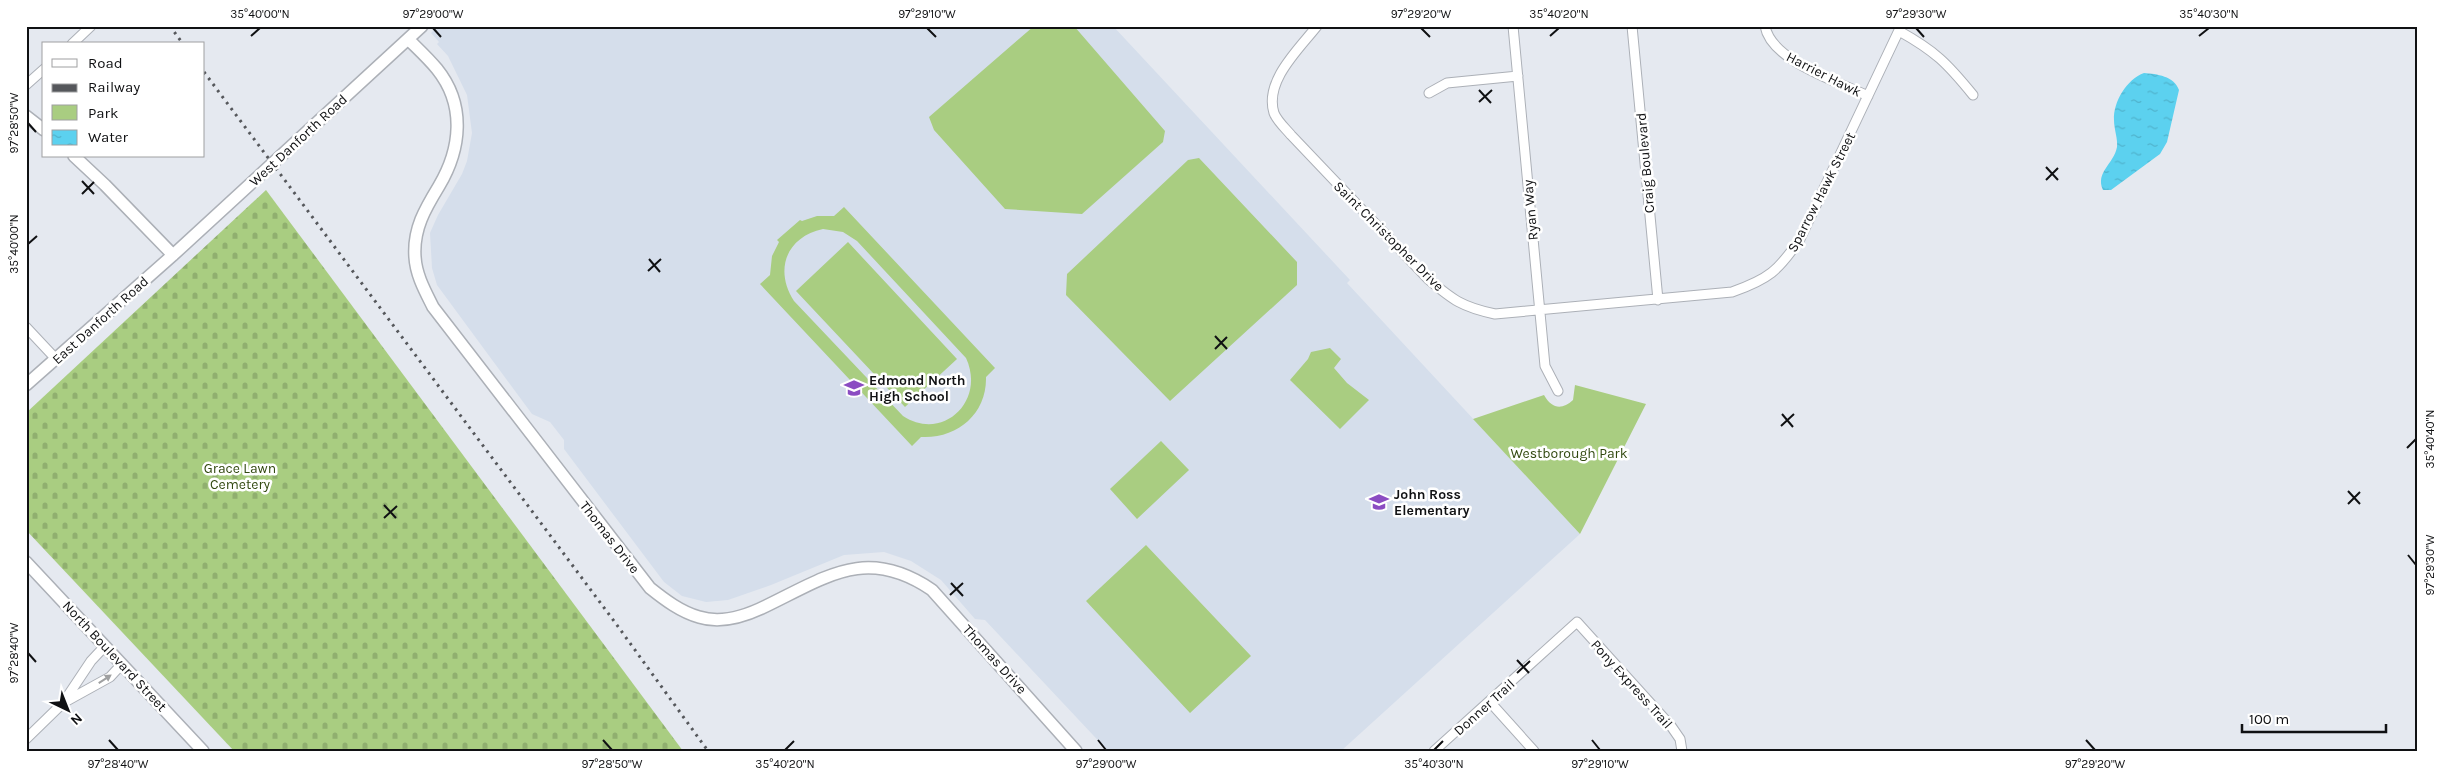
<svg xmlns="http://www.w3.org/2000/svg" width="2444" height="777" viewBox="0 0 2444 777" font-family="Karla,sans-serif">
  <defs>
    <pattern id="cemetery-stones" width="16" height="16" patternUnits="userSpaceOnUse" patternTransform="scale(1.25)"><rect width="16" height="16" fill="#a9cd81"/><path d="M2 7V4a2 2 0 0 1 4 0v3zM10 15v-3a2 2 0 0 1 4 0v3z" fill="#90af6f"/></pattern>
    <pattern id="water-ripples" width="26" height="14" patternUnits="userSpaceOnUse" patternTransform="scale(1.25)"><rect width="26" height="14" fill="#5cd1ef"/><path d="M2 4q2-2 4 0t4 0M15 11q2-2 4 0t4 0" fill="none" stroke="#4fb2cc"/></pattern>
  </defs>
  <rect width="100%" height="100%" fill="#e5e9f0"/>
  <!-- built -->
  <path fill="#d5deeb" d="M438 26H1113L1350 280 1347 283 1580 534 1341 751H1108L985 620 975 619 941 580 911 561 884 552 844 555 771 585 728 600 706 602 682 596 664 582 564 449V440L550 422 532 414 437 285 432 268 430 233 438 215 462 174 467 161 472 133 467 95 448 56 437 44 439 42 431 33Z"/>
  <!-- cemetery -->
  <path fill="url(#cemetery-stones)" d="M266 190 683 751H234L26 530V413Z"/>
  <!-- park -->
  <path fill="#a9cd81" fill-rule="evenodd" d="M1034 26H1074L1165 131 1163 142 1082 214 1005 209 934 130 929 117Z
    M1199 158 1297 262V285L1170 401 1066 295 1067 274 1188 160Z
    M844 207 995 368 986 377C987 414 957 439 921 437L912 446 760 284 770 275 772 256 779 242 777 240 800 220 802 221 817 216H834ZM823 229 843 232 857 241 966 358C986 401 943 442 903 416L794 301C774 270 786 237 823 229Z
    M848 242 957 359 905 407 796 291Z
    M1330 348 1341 359 1334 368 1347 383 1369 400 1340 429 1290 380 1308 359 1311 352Z
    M1575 385 1646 404 1580 534 1473 419 1544 395C1552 409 1562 410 1573 400Z
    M1161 441 1189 470 1137 519 1110 489Z
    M1146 545 1251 656 1190 713 1086 601Z"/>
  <!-- water -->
  <path fill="url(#water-ripples)" d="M2144 73C2157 74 2174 76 2179 90L2167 142 2160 154 2111 190H2103C2095 172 2114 164 2117 147 2118 139 2114 129 2114 120 2113 102 2127 79 2144 73Z"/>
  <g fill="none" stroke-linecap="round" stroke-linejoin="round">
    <defs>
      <path id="street" d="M1317 26C1299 49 1264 81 1274 113 1277 121 1286 129 1291 135L1428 279C1453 300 1462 307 1495 314L1732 292C1769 279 1778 271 1800 239L1901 26
        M1513 26 1545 366 1558 391
        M1632 26 1658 300
        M1765 26C1771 61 1839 82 1868 96
        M1899 31C1935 51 1947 63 1973 95
        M72 44 91 26
        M26 85 44 69
        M1429 93 1447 83 1518 76
        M26 327 56 359
        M105 646 91 661 63 703 110 677 122 664
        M1490 702 1534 751
        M26 739 63 703
        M1434 751 1577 622 1671 726 1680 739 1682 751"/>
      <path id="secondary" d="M408 39C418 49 428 58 437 69 466 105 461 149 439 186 425 209 413 229 415 257 416 275 425 291 433 307L650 588C665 600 681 612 699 617 721 624 746 616 766 606 828 576 867 546 932 590L1076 751
        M26 116 44 130
        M74 156 105 185 173 255
        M26 385 173 255 422 26
        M26 562 203 751"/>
    </defs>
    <!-- street casing -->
    <use href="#street" stroke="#acb0b7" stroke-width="11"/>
    <!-- secondary casing -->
    <use href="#secondary" stroke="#acb0b7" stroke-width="14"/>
    <!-- street -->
    <use href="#street" stroke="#fff" stroke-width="9"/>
    <!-- secondary -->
    <use href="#secondary" stroke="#fff" stroke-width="11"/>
    <!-- rail -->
    <path stroke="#55575b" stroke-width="3" stroke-dasharray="2.5 5" stroke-linecap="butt" d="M170 26 183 44
      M204 72 614 621 708 751"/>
  </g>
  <!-- one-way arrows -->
  <defs><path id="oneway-solid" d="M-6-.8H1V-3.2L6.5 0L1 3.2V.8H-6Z" transform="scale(1.25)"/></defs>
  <use fill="#9fa0a1" href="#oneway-solid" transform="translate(105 679) rotate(-33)"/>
  <!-- ticks -->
  <path fill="none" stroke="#101113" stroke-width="2" d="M433 28 441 37M927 28 936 37M1421 28 1430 37M1916 28 1924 37M251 36 260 28M1550 36 1559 28M2199 36 2209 28M1479 90 1491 103M1479 102 1492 90M28 123 36 132M2046 167 2058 180M2046 180 2058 168M82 181 94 194M82 194 94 182M28 244 37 236M649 259 660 272M648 271 661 259M1215 336 1227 349M1215 349 1227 337M1782 414 1793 427M1781 426 1794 414M2407 448 2416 439M2348 491 2360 504M2348 504 2360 492M384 505 396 518M384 518 397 506M2408 555 2416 565M951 583 963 596M950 595 963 583M28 653 36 662M1517 660 1529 673M1517 673 1530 661M109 740 118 750M603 740 612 750M1098 740 1106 750M1592 740 1600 750M2086 740 2095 750M785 750 794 741M1434 750 1443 741"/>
  <!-- icons -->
  <defs>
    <symbol id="school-bare" viewBox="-9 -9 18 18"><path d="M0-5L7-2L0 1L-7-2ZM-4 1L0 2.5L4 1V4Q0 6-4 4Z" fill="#8b4cc2" stroke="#fff" stroke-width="2.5" paint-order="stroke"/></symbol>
  </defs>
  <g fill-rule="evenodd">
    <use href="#school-bare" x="840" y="374" width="28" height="28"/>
    <use href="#school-bare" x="1365" y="488" width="28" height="28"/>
  </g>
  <g text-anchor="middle" stroke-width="5" stroke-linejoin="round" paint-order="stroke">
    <!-- street labels -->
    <g font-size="14" fill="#101113" stroke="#fff">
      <text transform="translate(1824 74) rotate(27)" y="5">Harrier Hawk</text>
      <text transform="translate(298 140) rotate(-43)" y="5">West Danforth Road</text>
      <text transform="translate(1645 163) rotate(-95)" y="5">Craig Boulevard</text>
      <text transform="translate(1821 192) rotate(-63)" y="5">Sparrow Hawk Street</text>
      <text transform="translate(1530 210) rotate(-95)" y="5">Ryan Way</text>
      <text transform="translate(1389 236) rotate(45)" y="5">Saint Christopher Drive</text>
      <text transform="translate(100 320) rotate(-42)" y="5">East Danforth Road</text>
      <text transform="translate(610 537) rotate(52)" y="5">Thomas Drive</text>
      <text transform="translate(115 656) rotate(47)" y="5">North Boulevard Street</text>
      <text transform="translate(995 659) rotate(48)" y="5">Thomas Drive</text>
      <text transform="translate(1632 684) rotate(48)" y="5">Pony Express Trail</text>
      <text transform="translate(1484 707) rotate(-42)" y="5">Donner Trail</text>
    </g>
    <!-- poi labels -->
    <g font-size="14" font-weight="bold" fill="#101113" stroke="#fff" text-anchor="start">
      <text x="869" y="385">Edmond North<tspan x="869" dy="16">High School</tspan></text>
      <text x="1394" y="499">John Ross<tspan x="1394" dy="16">Elementary</tspan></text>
    </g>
    <!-- park labels -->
    <g font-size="14" fill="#324910" stroke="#fff">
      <text x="1569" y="458">Westborough Park</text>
      <text x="240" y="473">Grace Lawn<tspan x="240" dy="16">Cemetery</tspan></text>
    </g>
  </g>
  <!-- border -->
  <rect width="2444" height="777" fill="none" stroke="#ffffff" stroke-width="55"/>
  <!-- legend -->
  <rect x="42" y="42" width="162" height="115" fill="#ffffff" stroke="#9fa0a1"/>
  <rect x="52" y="59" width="25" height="8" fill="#ffffff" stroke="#9fa0a1"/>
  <text x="88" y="68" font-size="15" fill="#101113">Road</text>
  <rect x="52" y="84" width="25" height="8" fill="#55575b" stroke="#9fa0a1"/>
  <text x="88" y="92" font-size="15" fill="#101113">Railway</text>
  <rect x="52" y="105" width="25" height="15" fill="#a9cd81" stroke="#9fa0a1"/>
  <text x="88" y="118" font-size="15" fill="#101113">Park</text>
  <rect x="52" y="130" width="25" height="15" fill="url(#water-ripples)" stroke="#9fa0a1"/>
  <text x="88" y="142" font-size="15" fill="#101113">Water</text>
  <!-- north arrow -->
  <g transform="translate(68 710) rotate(137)" stroke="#ffffff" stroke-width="4" paint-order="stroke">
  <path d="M0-4L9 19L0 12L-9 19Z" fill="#101113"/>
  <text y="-8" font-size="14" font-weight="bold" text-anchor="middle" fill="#101113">N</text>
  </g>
  <!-- scale -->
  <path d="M2242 724v8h144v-8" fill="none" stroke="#101113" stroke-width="2.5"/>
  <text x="2249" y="724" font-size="15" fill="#101113" stroke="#ffffff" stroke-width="4" paint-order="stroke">100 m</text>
  <rect x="28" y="28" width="2388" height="722" fill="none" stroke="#101113" stroke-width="2"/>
  <g font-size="12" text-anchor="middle" fill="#101113">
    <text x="260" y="18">35°40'00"N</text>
    <text x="433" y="18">97°29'00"W</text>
    <text x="927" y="18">97°29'10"W</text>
    <text x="1421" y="18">97°29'20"W</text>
    <text x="1559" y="18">35°40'20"N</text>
    <text x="1916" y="18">97°29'30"W</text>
    <text x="2209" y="18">35°40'30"N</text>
    <text transform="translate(14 123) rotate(-90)" y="4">97°28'50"W</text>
    <text transform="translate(14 244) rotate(-90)" y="4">35°40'00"N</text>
    <text transform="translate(2430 439) rotate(-90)" y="4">35°40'40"N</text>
    <text transform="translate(2430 565) rotate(-90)" y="4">97°29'30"W</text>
    <text transform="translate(14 653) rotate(-90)" y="4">97°28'40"W</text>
    <text x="118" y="768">97°28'40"W</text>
    <text x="612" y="768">97°28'50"W</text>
    <text x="785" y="768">35°40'20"N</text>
    <text x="1106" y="768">97°29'00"W</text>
    <text x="1434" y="768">35°40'30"N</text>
    <text x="1600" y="768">97°29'10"W</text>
    <text x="2095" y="768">97°29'20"W</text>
  </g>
</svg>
